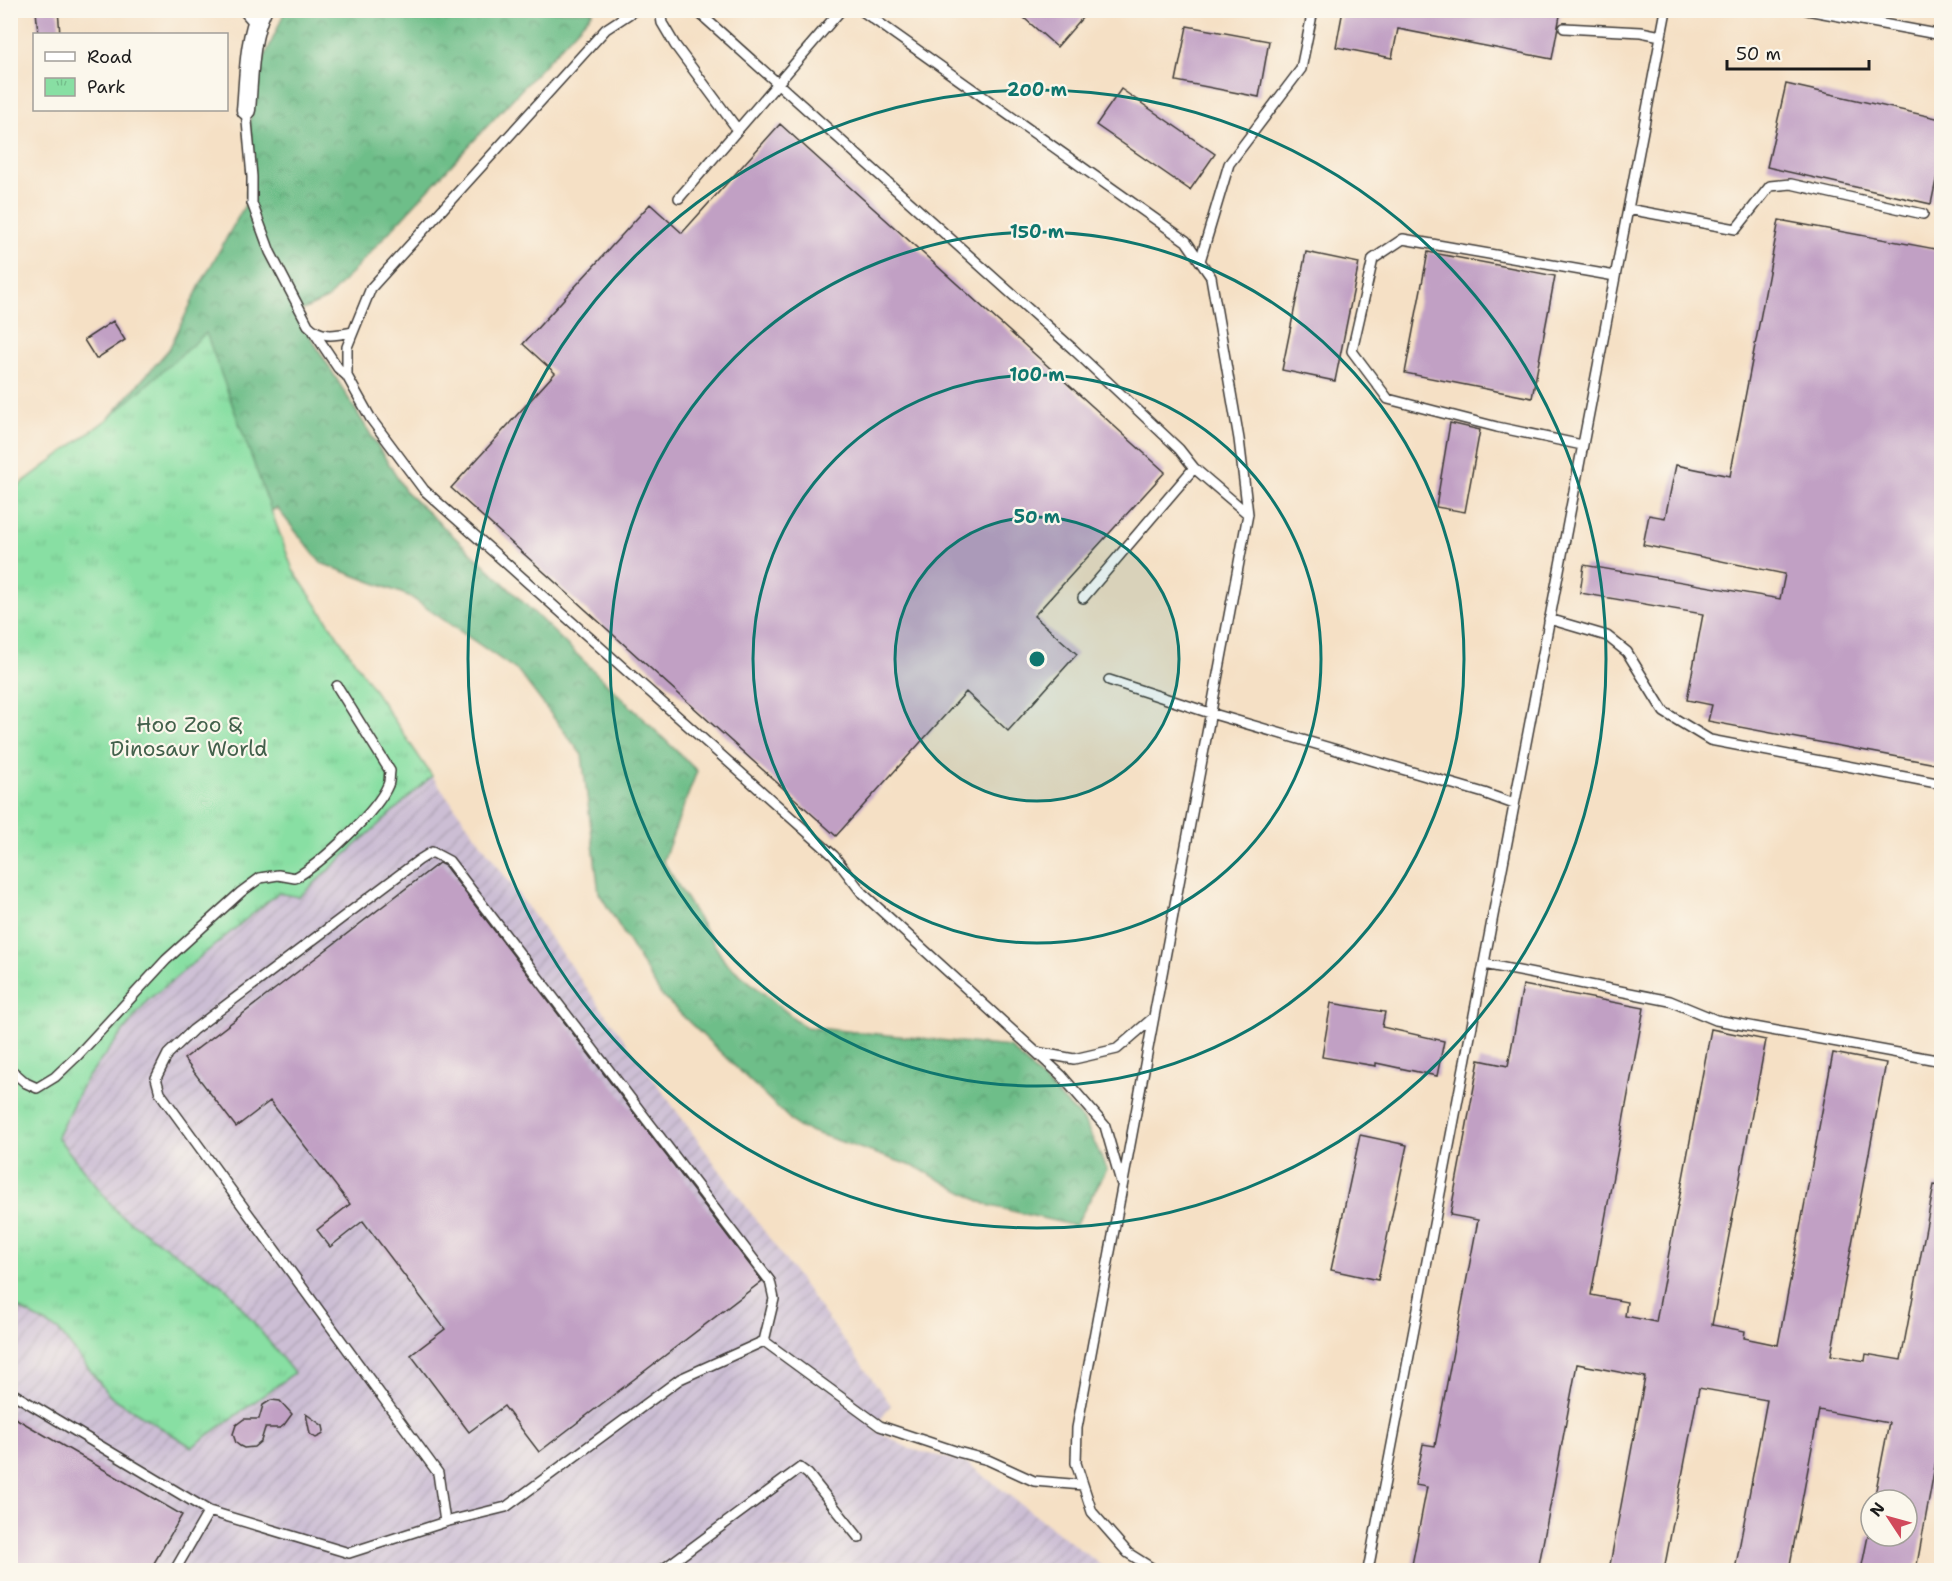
<svg xmlns="http://www.w3.org/2000/svg" width="1952" height="1581" viewBox="0 0 1952 1581" font-family="'Shantell Sans',sans-serif">
  <defs>
    <pattern id="industrial-furrows" width="10" height="10" patternUnits="userSpaceOnUse" patternTransform="scale(1.5)"><rect width="10" height="10" fill="#ccbed4"/><path d="M-1 1l2-2M0 10L10 0M9 11l2-2" fill="none" stroke="#afa3b5"/></pattern>
    <pattern id="forest-crowns" width="20" height="18" patternUnits="userSpaceOnUse" patternTransform="scale(1.5)"><rect width="20" height="18" fill="#6ebe89"/><path d="M2 6a3 3 0 1 1 6 0M12 15a3 3 0 1 1 6 0" fill="none" stroke="#5a9a6f"/></pattern>
    <pattern id="park-tufts" width="24" height="20" patternUnits="userSpaceOnUse" patternTransform="scale(1.5)"><rect width="24" height="20" fill="#88dfa3"/><path d="M3 7l-1-3M5 7V3M7 7l1-3M15 17l-1-3M17 17v-4M19 17l1-3" fill="none" stroke="#75bf8c"/></pattern>
  </defs>
  <rect width="100%" height="100%" fill="#fbf7ec"/>
  <filter id="ink" filterUnits="userSpaceOnUse"><feTurbulence type="fractalNoise" baseFrequency=".0167" numOctaves="2"/><feDisplacementMap in="SourceGraphic" scale="12" xChannelSelector="R" yChannelSelector="G"/><feConvolveMatrix kernelMatrix="1 2 1 2 8 2 1 2 1" color-interpolation-filters="sRGB"/></filter>
  <filter id="wash" filterUnits="userSpaceOnUse"><feTurbulence type="fractalNoise" baseFrequency=".008" numOctaves="4" result="noise"/><feDisplacementMap in="SourceGraphic" scale="24" xChannelSelector="R" yChannelSelector="G"/><feGaussianBlur stdDeviation="1.35" result="paint"/><feColorMatrix in="noise" values="0 0 0 0 0 0 0 0 0 0 0 0 0 0 0 0 0 1.4 0 .05"/><feComposite in="paint" operator="in"/></filter>
  <g filter="url(#wash)">
    <rect width="100%" height="100%" fill="#f5e0c5"/>
    <!-- industrial -->
    <path fill="url(#industrial-furrows)" d="M432 776 891 1405 874 1429 910 1449 967 1463 1107 1570H11L10 1304 58 1330 110 1396 293 1374 227 1289 119 1214 57 1137 84 1082 147 1001 279 893 299 897Z"/>
    <!-- forest -->
    <path fill="url(#forest-crowns)" stroke="#456d52" stroke-width="1.5" d="M285 11H593V12L327 299 296 313 406 492 491 571 697 771 663 861 725 962 805 1027 1010 1047 1084 1121 1107 1169 1075 1226 987 1205 918 1168 798 1127 661 995 599 893 582 755 519 672 409 596 321 563 277 508 246 523 10 492 109 418 169 349 199 287 246 203 252 86Z"/>
    <!-- park -->
    <path fill="url(#park-tufts)" stroke="#527e60" stroke-width="1.5" d="M206 333 293 570 432 776 299 897 278 893 147 1001 84 1082 57 1137 119 1214 227 1289 294 1373 192 1447 110 1396 58 1330 11 1304 10 492 109 418Z"/>
    <g id="blocks">
      <!-- building -->
      <path fill="#c1a0c4" d="M36 10H58L60 34H38Z
        M1015 10H1089L1057 47Z
        M1343 10H1561L1552 59 1398 29 1392 58 1336 47Z
        M1187 26 1269 41 1259 97 1176 81Z
        M1786 84 1941 119V157L1931 204 1767 167Z
        M1121 89 1215 154 1190 190 1096 125Z
        M780 124 1165 472 1034 616 1077 654 1008 731 966 692 836 836 451 488 555 373 523 344 650 204 682 233Z
        M1779 220 1941 250V765L1708 721 1712 705 1687 700 1703 614 1580 593 1584 565 1780 599 1785 574 1643 545 1649 515 1665 518 1676 465 1730 476Z
        M1306 252 1359 263 1335 381 1282 370Z
        M1428 252 1555 276 1532 398 1405 373Z
        M113 321 125 340 96 359 84 340Z
        M1450 423 1480 430 1465 512 1436 507Z
        M439 863 445 866 762 1281 539 1452 504 1406 469 1432 411 1355 445 1329 363 1221 330 1247 317 1230 350 1204 270 1101 236 1127 184 1059Z
        M1523 985 1644 1008 1591 1295 1627 1302 1625 1316 1656 1322 1711 1029 1766 1040 1712 1325 1745 1331 1744 1338 1778 1345 1833 1053 1886 1063 1831 1355 1865 1361 1866 1354 1901 1360 1934 1185 1941 1186V1433L1916 1570H1861L1868 1536H1907V1500H1874L1889 1423 1819 1410 1789 1570H1735L1767 1400 1699 1388 1664 1570H1609L1645 1377 1577 1364 1538 1570H1411L1427 1487 1415 1485 1423 1444 1435 1446 1478 1220 1450 1215 1479 1060 1508 1066Z
        M1331 1003 1385 1012 1382 1027 1444 1041 1437 1076 1376 1063V1066L1322 1057Z
        M1360 1135 1407 1145 1378 1280 1331 1270Z
        M271 1400 280 1401 292 1414 284 1425 280 1428H265L261 1441 254 1447 244 1448 240 1446 236 1443 233 1434 236 1425 244 1419H259L263 1405Z
        M306 1414 323 1426 324 1431 322 1435 316 1438 310 1434Z
        M10 1415 182 1515 150 1570H10Z"/>
    </g>
  </g>
  <g filter="url(#ink)">
    <use href="#blocks" fill-opacity="0" stroke="#3d3935" stroke-width="1.5"/>
    <g fill="none" stroke-linecap="round" stroke-linejoin="round">
      <defs>
        <path id="service" d="M243 10 257 26
          M635 10 606 29 371 288 347 347V376L371 419 424 490 834 856 862 893 1061 1075 1105 1126 1121 1182
          M660 10 662 23 675 45 738 130
          M696 10 1073 349 1179 449 1194 468
          M861 10 1186 241 1211 277 1239 439 1248 514 1077 1428 1076 1463 1092 1512 1128 1553 1155 1570
          M1807 10 1942 35
          M1564 28 1641 32 1661 36
          M246 110 252 177V203L270 252 308 325C321 339 336 335 353 332
          M679 198 841 10
          M1628 209 1736 229 1770 186 1791 184 1923 214
          M1200 261 1229 164 1301 69 1313 10
          M314 332 338 368 347 376
          M1582 445 1497 427 1388 399 1352 351 1373 259 1403 239 1615 276
          M1083 598 1194 468 1248 514
          M1549 619 1607 636 1627 652 1664 712 1710 740 1942 784
          M1109 680 1210 713 1484 793 1514 804
          M1484 964 1670 1001 1716 1020 1942 1061
          M1036 1052 1074 1059 1117 1049 1153 1018
          M10 1069 26 1083 37 1088 55 1077 78 1055 166 960 241 892 260 878 278 875 295 878C320 864 377 812 388 785 390 781 389 776 390 771L337 686
          M764 1341 880 1426 958 1452 988 1460 1034 1481 1083 1485
          M10 1392 209 1511 349 1553 445 1522 506 1507 680 1379 764 1341
          M445 1522 438 1473 160 1093 156 1078 168 1054 193 1030 419 860 432 852 449 861 770 1281 774 1299 764 1341
          M175 1570 209 1511
          M662 1570 800 1468 808 1474 859 1538
          M1368 1570 1666 10"/>
        <path id="minor" d="M246 110C249 78 248 40 262 10"/>
      </defs>
      <!-- service casing -->
      <use href="#service" stroke="#3d3935" stroke-width="12"/>
      <!-- minor casing -->
      <use href="#minor" stroke="#3d3935" stroke-width="21"/>
      <!-- service -->
      <use href="#service" stroke="#fff" stroke-width="9"/>
      <!-- minor -->
      <use href="#minor" stroke="#fff" stroke-width="18"/>
    </g>
  </g>
  <!-- distance rings -->
  <circle cx="1037" cy="659" r="142" fill="#0f766e" fill-opacity=".12"/>
  <g fill="none" stroke="#0f766e" stroke-width="3">
    <circle cx="1037" cy="659" r="142"/>
    <circle cx="1037" cy="659" r="284"/>
    <circle cx="1037" cy="659" r="427"/>
    <circle cx="1037" cy="659" r="569"/>
  </g>
  <g text-anchor="middle" stroke-width="4.5" stroke-linejoin="round" paint-order="stroke">
    <!-- park labels -->
    <g font-size="21" fill="#42604b" stroke="#fbf7ec">
      <text x="189" y="732">Hoo Zoo &amp;<tspan x="189" dy="24">Dinosaur World</tspan></text>
    </g>
  </g>
  <circle cx="1037" cy="659" r="9" fill="#0f766e" stroke="#fbf7ec" stroke-width="3"/>
  <g font-size="18" text-anchor="middle" font-weight="bold" fill="#0f766e" stroke="#fbf7ec" stroke-width="4.5" stroke-linejoin="round" paint-order="stroke">
    <text x="1037" y="96">200 m</text>
    <text x="1037" y="238">150 m</text>
    <text x="1037" y="381">100 m</text>
    <text x="1037" y="523">50 m</text>
  </g>
  <!-- margin -->
  <rect width="1952" height="1581" fill="none" stroke="#fbf7ec" stroke-width="36"/>
  <!-- legend -->
  <rect x="33" y="33" width="195" height="78" fill="#fbf7ec" stroke="#a29f99" stroke-width="1.5"/>
  <rect x="45" y="52" width="30" height="9" fill="#ffffff" stroke="#a29f99" stroke-width="1.5"/>
  <text x="87" y="63" font-size="18" fill="#1c1c1c">Road</text>
  <rect x="45" y="78" width="30" height="18" fill="url(#park-tufts)" stroke="#a29f99" stroke-width="1.5"/>
  <text x="87" y="93" font-size="18" fill="#1c1c1c">Park</text>
  <!-- north arrow -->
  <g transform="translate(1889 1518) rotate(306)"><circle r="28" fill="#fbf7ec" stroke="#a29f99" stroke-width="1.5"/>
  <path d="M0-4.5L10 22L0 15L-10 22Z" fill="#d1495b"/>
  <text y="-9" font-size="16" font-weight="bold" text-anchor="middle" fill="#1c1c1c">N</text>
  </g>
  <!-- scale -->
  <path d="M1727 60v9h142v-9" fill="none" stroke="#1c1c1c" stroke-width="3"/>
  <text x="1736" y="60" font-size="18" fill="#1c1c1c" stroke="#fbf7ec" stroke-width="4.5" paint-order="stroke">50 m</text>
</svg>
